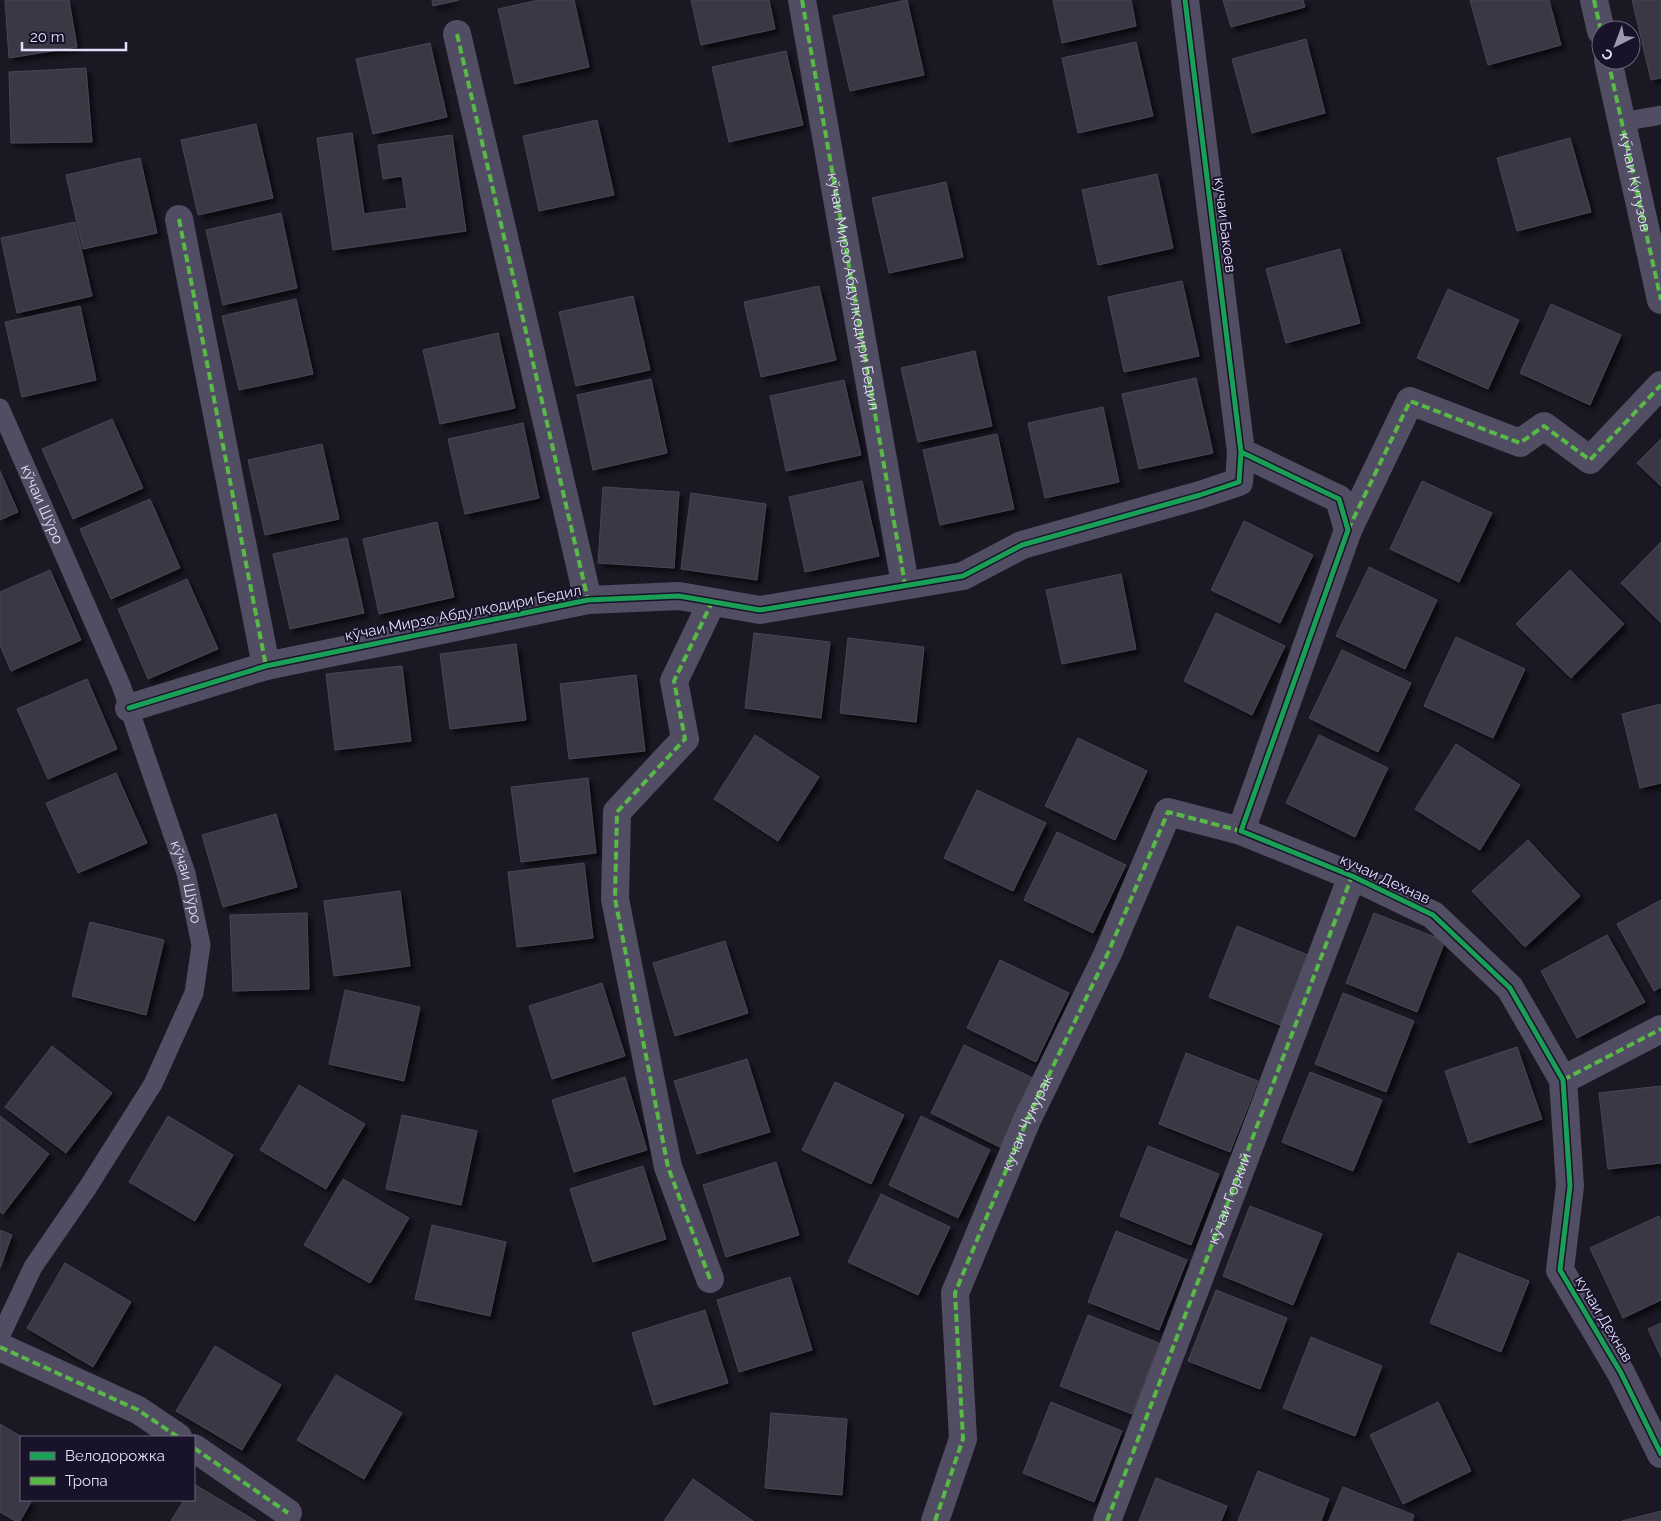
<svg xmlns="http://www.w3.org/2000/svg" width="1661" height="1521" viewBox="0 0 1661 1521" font-family="Raleway,sans-serif">
  <defs>
    <filter id="shadow"><feDropShadow dx="4.5" dy="4.5" stdDeviation="2.5" flood-color="#0009"/></filter>
  </defs>
  <rect width="100%" height="100%" fill="#1b1824"/>
  <!-- building -->
  <path fill="#3b3745" stroke="#494556" filter="url(#shadow)" d="M5 0H69L77 47 9 58Z
    M432 0H459L433 6Z
    M539 0H574L589 67 515 84 498 9Z
    M691 0H769L775 29 701 45Z
    M907 0 924 75 850 91 833 16Z
    M1053 0H1131L1136 26 1062 43Z
    M1223 0H1303L1305 7 1231 27Z
    M1470 0H1549L1561 45 1488 65Z
    M1632 0H1661V78L1651 80Z
    M1306 39 1325 113 1252 133 1232 59Z
    M1136 42 1153 116 1078 133 1062 58Z
    M430 43 447 117 373 134 356 59Z
    M786 51 803 125 729 142 712 67Z
    M86 68 92 142 11 143 9 72Z
    M597 120 614 195 539 211 523 136Z
    M256 124 273 198 198 215 181 140Z
    M352 133 364 214 407 208 402 176 383 179 378 145 452 135 466 231 333 250 317 138Z
    M1570 138 1591 212 1517 231 1497 158Z
    M140 158 157 233 83 249 66 175Z
    M1157 174 1173 248 1098 265 1082 190Z
    M946 182 963 257 889 273 872 198Z
    M281 213 297 288 223 305 206 230Z
    M75 222 92 296 17 313 1 238Z
    M1340 249 1360 323 1286 343 1266 269Z
    M1182 281 1199 356 1124 372 1108 297Z
    M819 286 836 360 761 377 744 302Z
    M1448 289 1519 320 1488 389 1417 358Z
    M633 296 650 370 576 386 559 312Z
    M296 299 313 374 239 390 222 316Z
    M1551 304 1621 335 1590 405 1520 373Z
    M80 306 96 380 22 397 5 322Z
    M498 333 515 408 440 424 423 350Z
    M975 351 992 426 918 442 901 368Z
    M1196 378 1213 453 1139 469 1122 394Z
    M651 379 667 453 593 470 577 395Z
    M844 380 861 455 786 471 770 396Z
    M1103 407 1119 482 1045 498 1028 423Z
    M112 419 143 488 73 519 42 449Z
    M523 423 539 498 465 514 448 439Z
    M997 434 1014 509 940 525 923 450Z
    M1661 439V486L1637 463Z
    M322 444 339 519 265 535 248 460Z
    M0 471 18 512 0 520Z
    M862 481 879 556 805 572 789 497Z
    M1422 481 1492 513 1459 582 1390 549Z
    M603 487 679 492 674 568 598 563Z
    M691 493 766 504 757 580 681 569Z
    M150 499 180 568 111 599 80 529Z
    M1244 521 1313 555 1280 623 1211 590Z
    M437 522 454 597 379 614 363 539Z
    M347 538 364 613 290 629 273 554Z
    M1661 542V623L1621 583Z
    M1369 567 1437 600 1405 669 1336 636Z
    M50 570 81 640 11 671 0 645V592Z
    M1570 570 1624 624 1571 678 1516 624Z
    M1121 574 1136 649 1062 664 1046 590Z
    M187 579 218 649 148 679 118 609Z
    M1216 613 1285 646 1252 715 1184 681Z
    M754 633 830 642 821 718 745 708Z
    M1456 637 1525 669 1493 738 1424 706Z
    M848 638 924 647 916 722 840 713Z
    M516 644 526 720 450 729 440 654Z
    M1342 650 1411 683 1378 752 1309 718Z
    M402 666 411 741 335 750 326 674Z
    M636 675 645 751 569 759 560 684Z
    M87 679 117 749 48 779 17 709Z
    M1661 704V783L1640 788 1622 714Z
    M755 735 819 777 778 841 714 799Z
    M1319 735 1388 768 1355 837 1286 803Z
    M1078 738 1147 771 1115 840 1045 806Z
    M1456 744 1520 785 1480 850 1415 809Z
    M116 773 147 843 78 873 46 803Z
    M588 778 596 853 521 862 511 787Z
    M977 790 1046 823 1013 891 944 858Z
    M276 814 297 887 223 907 202 835Z
    M1057 832 1126 865 1093 933 1024 900Z
    M1528 840 1580 896 1525 947 1472 891Z
    M584 863 593 938 517 947 508 872Z
    M400 891 410 966 334 976 324 901Z
    M1661 900V987L1654 991 1617 924Z
    M307 913 309 989 233 991 230 915Z
    M1374 913 1445 941 1417 1012 1346 983Z
    M90 922 164 940 146 1015 72 996Z
    M1237 926 1308 955 1280 1025 1209 997Z
    M1607 935 1645 1002 1577 1038 1541 971Z
    M725 941 748 1013 675 1036 653 963Z
    M1000 960 1069 993 1036 1062 967 1028Z
    M602 983 625 1056 552 1079 529 1006Z
    M345 990 420 1007 404 1081 329 1064Z
    M1343 993 1414 1021 1386 1092 1315 1064Z
    M964 1045 1033 1078 1000 1147 931 1113Z
    M52 1046 112 1093 66 1153 5 1107Z
    M1517 1047 1542 1119 1469 1143 1445 1071Z
    M1186 1053 1258 1081 1230 1152 1159 1124Z
    M747 1059 770 1132 697 1154 674 1081Z
    M1310 1072 1382 1100 1353 1171 1282 1142Z
    M625 1077 647 1150 574 1172 552 1100Z
    M835 1082 904 1115 871 1184 802 1150Z
    M299 1085 365 1124 326 1189 260 1150Z
    M1661 1086V1163L1608 1169 1599 1093Z
    M402 1115 477 1131 461 1205 386 1189Z
    M0 1116 49 1154 3 1214 0 1212Z
    M168 1116 233 1155 195 1221 129 1182Z
    M921 1116 990 1150 958 1218 889 1185Z
    M1148 1146 1219 1174 1191 1245 1120 1216Z
    M776 1162 799 1235 726 1257 703 1185Z
    M643 1166 666 1239 593 1262 570 1189Z
    M343 1179 409 1218 370 1283 304 1245Z
    M881 1194 950 1227 918 1295 848 1262Z
    M1250 1206 1322 1234 1293 1305 1223 1276Z
    M1659 1216 1661 1220V1300L1623 1318 1590 1248Z
    M432 1225 506 1242 490 1316 415 1299Z
    M0 1230 12 1235 0 1268Z
    M1116 1231 1187 1260 1159 1330 1088 1302Z
    M1458 1253 1529 1281 1501 1352 1430 1323Z
    M65 1263 131 1302 93 1367 27 1328Z
    M790 1277 812 1350 739 1372 717 1300Z
    M1216 1290 1287 1318 1260 1389 1188 1361Z
    M705 1310 728 1383 654 1405 632 1333Z
    M1088 1315 1159 1343 1132 1414 1060 1386Z
    M1661 1323V1357L1648 1329Z
    M1311 1337 1382 1366 1355 1436 1283 1408Z
    M215 1346 281 1385 242 1450 176 1411Z
    M336 1375 402 1413 364 1479 297 1440Z
    M1051 1402 1122 1431 1094 1502 1023 1473Z
    M1438 1402 1471 1471 1403 1504 1370 1435Z
    M771 1413 847 1419 842 1495 765 1488Z
    M0 1424 22 1437 21 1500H32L20 1521H15L0 1512Z
    M1258 1471 1329 1499 1321 1521H1238Z
    M1156 1478 1227 1506 1221 1521H1139Z
    M693 1479 753 1521H664Z
    M194 1484 256 1521H171L184 1500H194Z
    M1343 1487 1414 1515 1412 1521H1329Z
    M1661 1511V1521H1622Z"/>
  <g fill="none" stroke-linecap="round" stroke-linejoin="round">
    <!-- lane -->
    <g stroke="#514e63" stroke-width="19">
      <path d="M1621 122 1661 115"/>
      <path id="s1" d="M0 408 121 685 186 873 201 945 194 993 153 1084 88 1187 33 1267 0 1337"/>
    </g>
    <!-- street -->
    <g stroke="#514e63" stroke-width="28">
      <path d="M802 0 905 584"/>
      <path d="M1594 0 1601 31"/>
      <path d="M457 34 588 600"/>
      <path id="s2" d="M1608 60 1661 300"/>
      <path d="M179 219 266 666"/>
      <path d="M1241 452 1339 499 1348 530 1241 831 1352 876 1433 915 1510 988 1563 1080 1570 1186 1560 1270 1621 1373 1661 1454"/>
      <path d="M1348 530 1410 401 1520 443 1544 426 1590 460 1661 385"/>
      <path d="M129 708 266 666 588 600 679 596 760 610 963 576 1022 545 1200 495 1239 482 1241 452 1185 0"/>
      <path d="M1563 1080 1661 1029"/>
      <path d="M710 1279 668 1167 615 899 617 812 685 739 674 681 712 602"/>
      <path d="M0 1347 138 1410 178 1437"/>
      <path d="M194 1448 288 1513"/>
      <path id="s3" d="M935 1521 963 1439 955 1293 1027 1120 1108 953 1168 812 1241 831"/>
      <path id="s4" d="M1107 1521 1352 876"/>
    </g>
    <!-- quiet -->
    <g stroke="#58b947" stroke-width="4" stroke-dasharray="8 4" stroke-linecap="butt">
      <path id="s5" d="M802 0 905 584"/>
      <path d="M1594 0 1601 31"/>
      <path d="M457 34 588 600"/>
      <path d="M1608 60 1661 300"/>
      <path d="M179 219 266 666"/>
      <path d="M1348 530 1410 401 1520 443 1544 426 1590 460 1661 385"/>
      <path d="M1563 1080 1661 1029"/>
      <path d="M710 1279 668 1167 615 899 617 812 685 739 674 681 712 602"/>
      <path d="M0 1347 138 1410 178 1437"/>
      <path d="M194 1448 288 1513"/>
      <path d="M935 1521 963 1439 955 1293 1027 1120 1108 953 1168 812 1241 831"/>
      <path d="M1107 1521 1352 876"/>
    </g>
    <defs>
      <path id="cycleway" d="M1241 452 1339 499 1348 530 1241 831 1352 876 1433 915 1510 988 1563 1080 1570 1186 1560 1270 1621 1373 1661 1454
        M129 708 266 666 588 600 679 596 760 610 963 576 1022 545 1200 495 1239 482 1241 452 1185 0"/>
    </defs>
    <!-- cycleway casing -->
    <use href="#cycleway" stroke="#181329" stroke-width="8"/>
    <!-- cycleway -->
    <use href="#cycleway" stroke="#1a9f57" stroke-width="5"/>
  </g>
  <g text-anchor="middle" stroke-width="4" stroke-linejoin="round" paint-order="stroke">
    <!-- street labels -->
    <g font-size="15" fill="#e4defc" stroke="#181329">
      <text dy="5" stroke="none"><textPath href="#s2" startOffset="125">кӯчаи Кутузов</textPath></text>
      <text transform="translate(1225 225) rotate(83)" y="5">кучаи Бакоев</text>
      <text dy="5" stroke="none"><textPath href="#s5" startOffset="296">кўчаи Мирзо Абдулқодири Бедил</textPath></text>
      <text dy="5" stroke="none"><textPath href="#s1" startOffset="105">кўчаи Шўро</textPath></text>
      <text transform="translate(463 613) rotate(-11)" y="5">кўчаи Мирзо Абдулқодири Бедил</text>
      <text transform="translate(1385 879) rotate(25)" y="5">кучаи Дехнав</text>
      <text dy="5" stroke="none"><textPath href="#s1" startOffset="510">кўчаи Шўро</textPath></text>
      <text dy="5" stroke="none"><textPath href="#s3" startOffset="418">кучаи Чукурак</textPath></text>
      <text dy="5" stroke="none"><textPath href="#s4" startOffset="345">кӯчаи Горкий</textPath></text>
      <text transform="translate(1604 1319) rotate(59)" y="5">кучаи Дехнав</text>
    </g>
  </g>
  <!-- legend -->
  <rect x="20" y="1436" width="175" height="65" fill="#181329" stroke="#6a647d"/>
  <rect x="30" y="1452" width="25" height="8" fill="#1a9f57" stroke="#6a647d"/>
  <text x="65" y="1461" font-size="15" fill="#e4defc">Велодорожка</text>
  <rect x="30" y="1477" width="25" height="8" fill="#58b947" stroke="#6a647d"/>
  <text x="65" y="1486" font-size="15" fill="#e4defc">Тропа</text>
  <!-- north arrow -->
  <g transform="translate(1616 45) rotate(222)"><circle r="24" fill="#181329" stroke="#6a647d"/>
  <path d="M0-4L9 19L0 12L-9 19Z" fill="#9e99b0"/>
  <text y="-8" font-size="14" font-weight="bold" text-anchor="middle" fill="#e4defc">С</text>
  </g>
  <!-- scale -->
  <path d="M22 42v8h104v-8" fill="none" stroke="#e4defc" stroke-width="2.5"/>
  <text x="30" y="42" font-size="15" fill="#e4defc" stroke="#181329" stroke-width="4" paint-order="stroke">20 m</text>
</svg>
